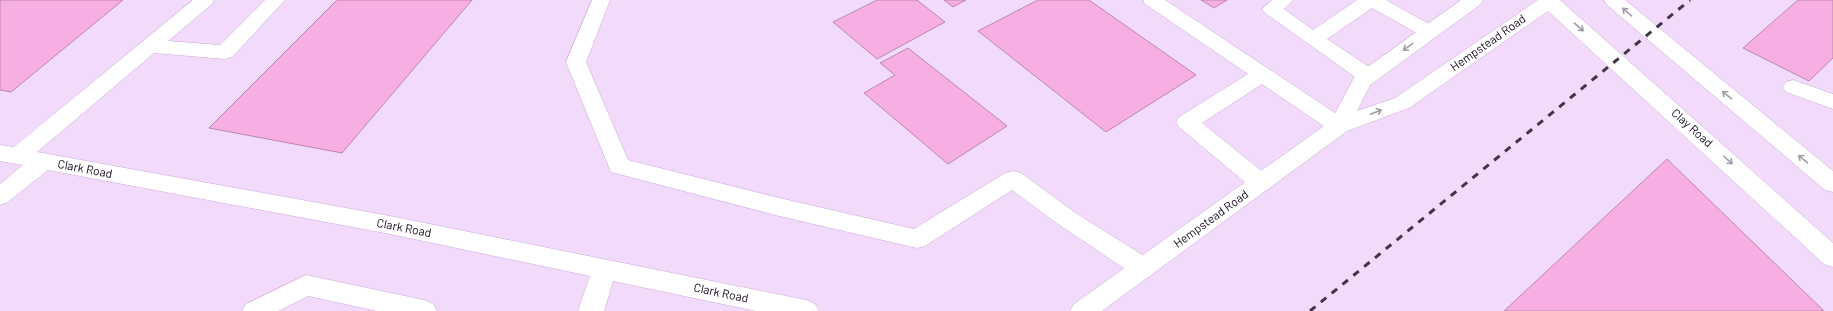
<svg xmlns="http://www.w3.org/2000/svg" width="1833" height="311" viewBox="0 0 1833 311" font-family="Barlow,sans-serif">
  <rect width="100%" height="100%" fill="#f2dbfa"/>
  <!-- building -->
  <path fill="#f7aee2" stroke="#bb87ac" d="M0 0H123L11 92 0 90Z
    M337 0H472L342 153 209 128Z
    M877 0H917L945 22 877 59 833 22Z
    M944 0H966L953 7Z
    M1038 0H1089L1196 75 1106 132 978 31Z
    M1201 0H1227L1214 8Z
    M1798 0H1833V58L1809 81 1743 48Z
    M908 48 1007 126 948 164 864 93 895 75 880 63Z
    M1667 159 1824 311H1504Z"/>
  <g fill="none" stroke-linecap="round" stroke-linejoin="round">
    <defs>
      <path id="minor" d="M193 0H214L212 4 168 41 220 45 265 0H285L232 57 225 59 154 53 37 152 390 216 806 300 815 304 819 311H756L613 281 604 311H578L590 276 390 234 48 170 8 202 0 205V184L23 165 0 161V145L14 147Z
        M592 0H610L586 62 628 160 775 197 914 229 1005 173 1013 171 1021 173 1074 212 1152 261 1155 268 1152 275 1143 278 1134 275 1058 224 1012 190 925 246 917 248 775 215 611 172 566 62Z
        M1143 0H1165L1347 121 1350 126 1347 131 1339 134 1331 131 1262 84 1202 123 1269 177 1272 183 1269 189 1261 191 1253 189 1179 127 1176 122 1179 117 1248 74 1145 4Z
        M1272 0H1293L1284 9 1313 30 1357 0H1386L1436 28 1439 32 1436 36 1429 38 1422 36 1372 8 1327 39 1375 71 1378 76 1375 81 1368 83 1361 81 1265 13 1262 9Z
        M1793 80 1833 94V109L1786 92 1783 87 1786 82Z
        M306 275 424 300 433 304 437 311H377L308 296 278 311H242L246 304Z"/>
      <path id="major" d="M1461 0H1483L1481 4 1370 85 1357 111 1395 98 1538 0H1560L1833 243V267L1824 264 1548 11 1409 108 1347 131 1102 311H1070L1074 304 1331 121 1355 76Z
        M1604 0H1625L1833 171V192L1825 190 1606 4Z"/>
    </defs>
    <!-- minor casing -->
    <use href="#minor" stroke="#cea8db" stroke-width="1"/>
    <!-- major casing -->
    <use href="#major" stroke="#cea8db" stroke-width="1"/>
    <!-- minor -->
    <use href="#minor" fill="#fff" fill-rule="evenodd"/>
    <!-- major -->
    <use href="#major" fill="#fff" fill-rule="evenodd"/>
    <!-- rail -->
    <path stroke="#423347" stroke-width="3" stroke-dasharray="7 7" stroke-linecap="butt" d="M1310 311 1690 0"/>
  </g>
  <!-- one-way arrows -->
  <defs><path id="oneway-shaft" d="M-6 0H5M1.5-3L5.5 0L1.5 3" fill="none" stroke-width="1.6" stroke-linecap="round" stroke-linejoin="round"/></defs>
  <g stroke="#a39da5">
    <use href="#oneway-shaft" transform="translate(1627 12) rotate(-139)"/>
    <use href="#oneway-shaft" transform="translate(1579 27) rotate(41)"/>
    <use href="#oneway-shaft" transform="translate(1408 47) rotate(144)"/>
    <use href="#oneway-shaft" transform="translate(1727 95) rotate(-141)"/>
    <use href="#oneway-shaft" transform="translate(1376 112) rotate(-21)"/>
    <use href="#oneway-shaft" transform="translate(1803 159) rotate(-140)"/>
    <use href="#oneway-shaft" transform="translate(1728 160) rotate(42)"/>
  </g>
  <g text-anchor="middle" stroke-width="3.5" stroke-linejoin="round" paint-order="stroke">
    <!-- street labels -->
    <g font-size="12" fill="#180b1d" stroke="#fff">
      <text transform="translate(1488 43) rotate(-35)" y="4">Hempstead Road</text>
      <text transform="translate(1692 128) rotate(42)" y="4">Clay Road</text>
      <text transform="translate(85 169) rotate(11)" y="4">Clark Road</text>
      <text transform="translate(1211 219) rotate(-36)" y="4">Hempstead Road</text>
      <text transform="translate(404 228) rotate(11)" y="4">Clark Road</text>
      <text transform="translate(721 293) rotate(12)" y="4">Clark Road</text>
    </g>
  </g>
</svg>
